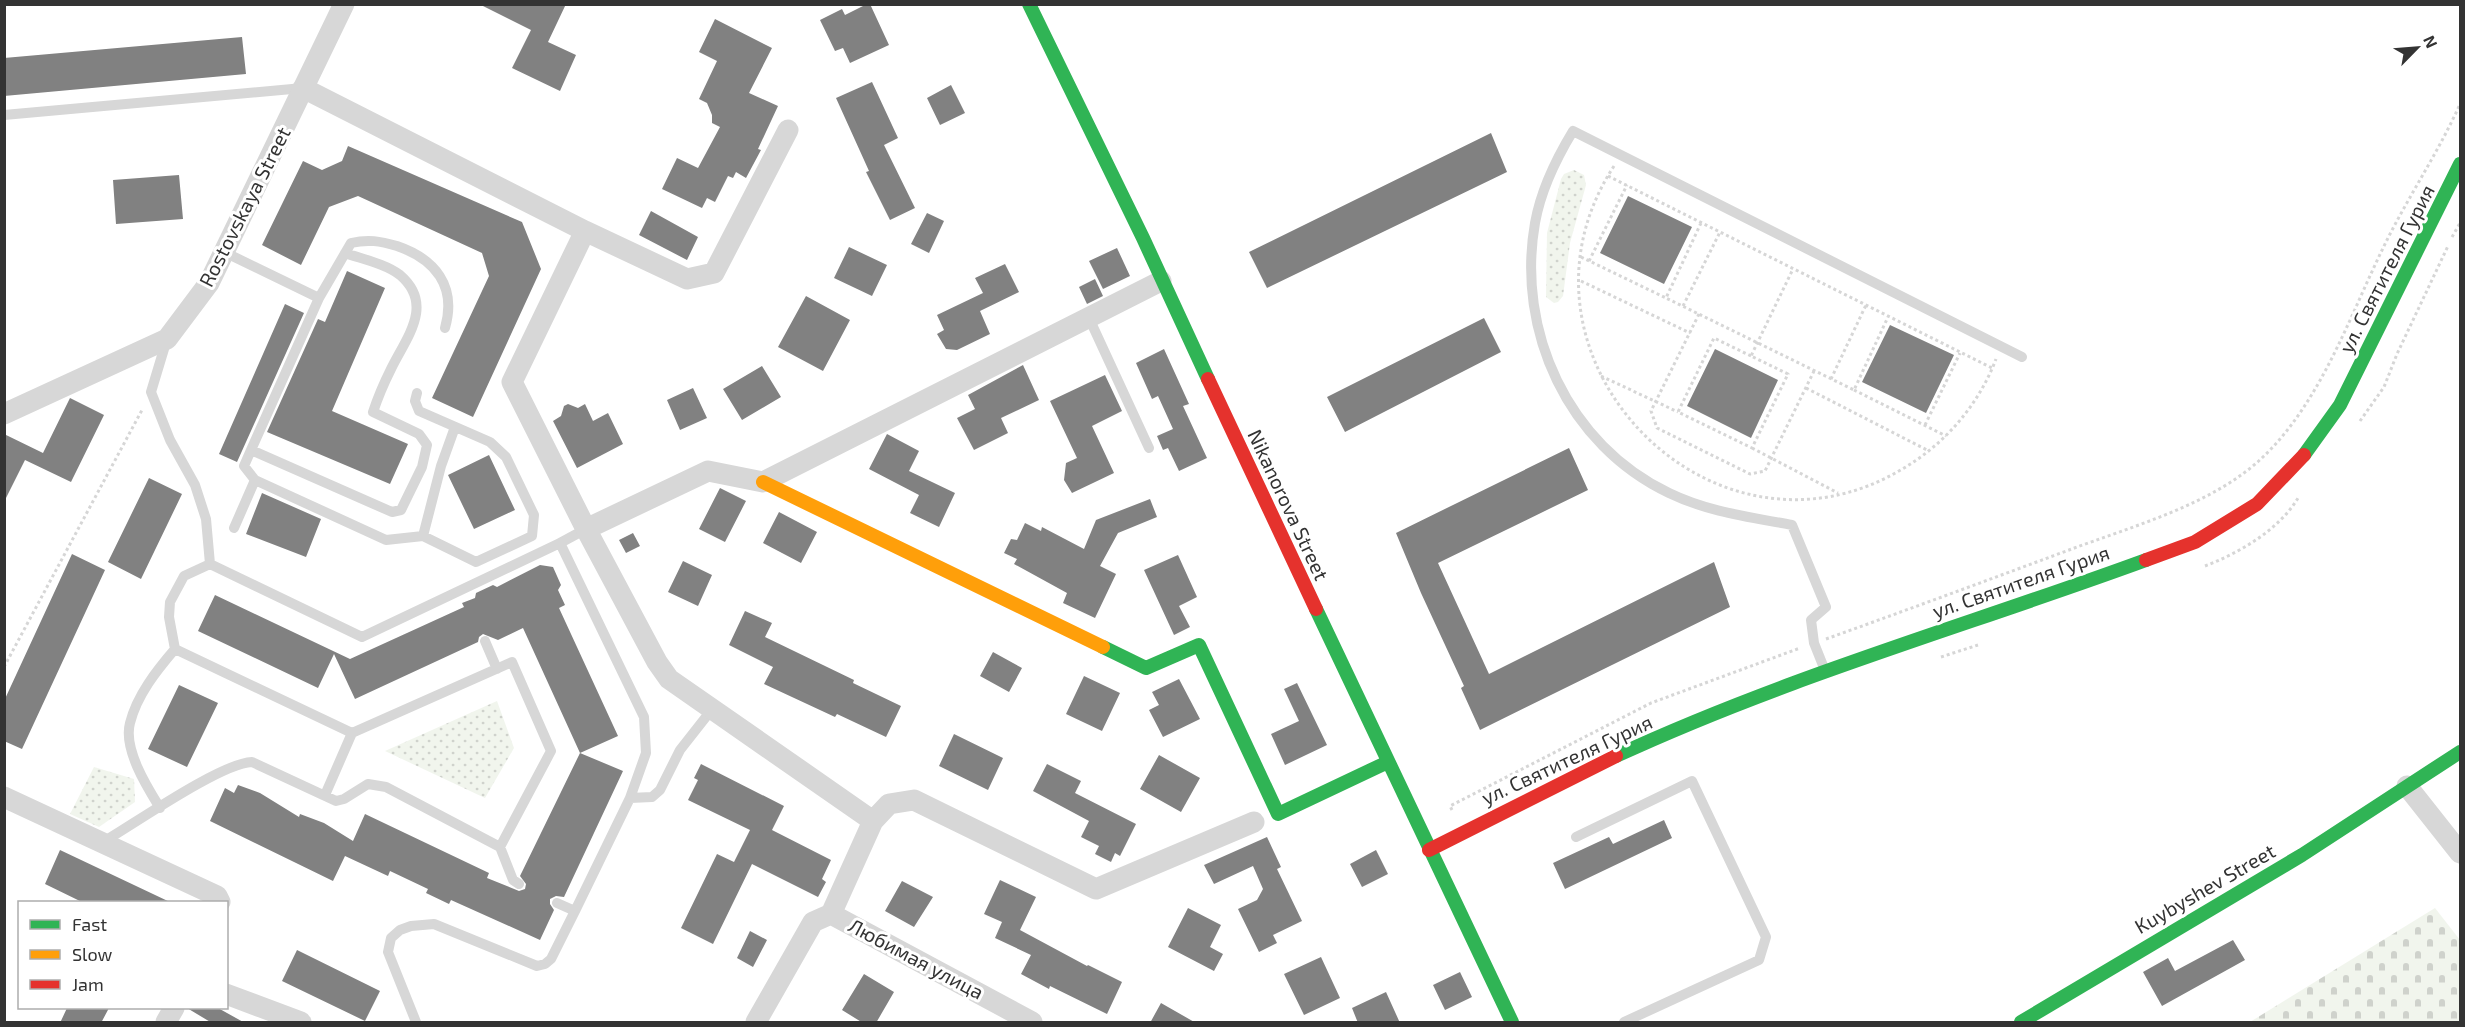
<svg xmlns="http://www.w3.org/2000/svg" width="2465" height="1027" viewBox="0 0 2465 1027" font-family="'Exo 2',sans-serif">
  <defs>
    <pattern id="green-dots" width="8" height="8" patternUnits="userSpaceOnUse" patternTransform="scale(1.5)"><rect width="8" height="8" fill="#f1f5ed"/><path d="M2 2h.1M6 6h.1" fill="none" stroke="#cfd2cc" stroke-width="1.8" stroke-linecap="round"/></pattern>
    <pattern id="cemetery-stones" width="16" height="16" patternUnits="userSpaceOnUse" patternTransform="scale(1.5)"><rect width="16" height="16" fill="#f1f5ed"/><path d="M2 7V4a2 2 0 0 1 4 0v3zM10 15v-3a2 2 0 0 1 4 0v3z" fill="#cfd2cc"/></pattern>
  </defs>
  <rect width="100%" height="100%" fill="#fff"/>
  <!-- green -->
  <path fill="url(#green-dots)" d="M1574 170 1584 175 1586 185 1570 243 1563 296 1558 302 1554 303 1546 297 1547 233 1561 179 1564 174Z
    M497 701 514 748 485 798 385 751Z
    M94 767 134 779 135 802 99 827 70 814Z"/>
  <!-- cemetery -->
  <path fill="url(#cemetery-stones)" d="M2435 908 2460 940V1022H2250Z"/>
  <!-- building -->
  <path fill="#818181" d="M479 4H566L548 42 576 55 560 91 512 68 531 30Z
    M867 4H870L889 45 850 63 843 48 835 51 820 20 842 9 845 15Z
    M715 19 772 48 749 93 778 106 758 149 761 150 746 178 736 172 733 178 728 176 715 202 707 198 702 208 662 189 677 158 698 168 720 127 712 123V115L707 103 699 99 717 61 699 52Z
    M242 37 246 74 4 96V58Z
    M872 82 898 138 884 145 915 208 890 220 866 172 869 171 836 98Z
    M951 85 965 113 940 125 927 98Z
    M1491 133 1507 172 1267 288 1249 252Z
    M348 146 522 222 541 269 473 417 432 398 489 276 482 253 358 196 329 207 301 265 262 245 303 161 322 170 342 161Z
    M179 175 183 219 116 224 113 180Z
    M1628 196 1692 227 1664 284 1600 253Z
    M651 211 698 237 687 260 639 235Z
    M927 213 944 221 929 253 911 244Z
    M849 247 887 265 872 296 834 278Z
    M1117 248 1130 276 1103 289 1089 261Z
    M1005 264 1019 292 980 311 990 334 957 350 946 349 937 334 944 330 937 315 983 293 975 278Z
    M347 271 385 288 332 411 408 444 390 484 267 432 318 319 325 322Z
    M1095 279 1103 296 1087 304 1079 287Z
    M806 296 850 320 823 371 778 347Z
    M285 304 304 313 237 462 219 454Z
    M1484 318 1501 352 1345 432 1327 397Z
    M1890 325 1954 355 1926 413 1862 382Z
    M1164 349 1189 404 1183 406 1207 458 1179 471 1168 448 1163 450 1157 436 1173 429 1158 396 1152 399 1136 363Z
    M1715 349 1778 380 1751 438 1687 406Z
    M1023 365 1039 400 1001 418 1008 433 974 450 957 418 975 409 968 395Z
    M762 366 781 397 742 420 723 389Z
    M1105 375 1122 411 1092 426 1114 473 1072 493 1064 480 1066 463 1077 458 1050 401Z
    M693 388 707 418 680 430 667 400Z
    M70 398 104 415 71 482 25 460 4 502V434L43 453Z
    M568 404 578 408 585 404 593 421 608 413 623 444 577 468 553 421 561 416 564 406Z
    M887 434 919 451 909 471 955 493 939 527 910 513 919 495 869 469Z
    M1569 448 1588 490 1438 563 1489 674 1714 562 1730 607 1480 730 1461 688 1464 686 1421 593 1396 533Z
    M489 455 515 510 474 529 448 475Z
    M149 478 182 494 141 579 108 562Z
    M720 488 746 501 725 542 699 529Z
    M262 493 321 519 306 557 246 534Z
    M1150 499 1157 517 1118 533 1100 566 1116 574 1095 618 1063 603 1067 593 1014 564 1017 559 1004 553 1011 539 1017 540 1025 523 1041 531 1042 527 1084 549 1096 520Z
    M779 512 817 532 801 563 763 543Z
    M633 533 640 546 626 553 619 540Z
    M72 554 105 570 22 749 4 741V701Z
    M1178 555 1197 597 1179 606 1190 627 1174 635 1144 570Z
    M683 561 712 575 698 606 668 592Z
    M540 565 553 567 561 585 558 590 565 605 559 608 618 736 580 753 523 628 498 640 483 634 479 637 478 642 355 699 334 654 318 688 198 631 215 595 350 659 464 607 462 603 475 598 476 593 493 585 497 587Z
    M745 611 772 623 765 637 854 680 853 683 901 706 886 737 837 714 835 717 764 684 773 667 729 645Z
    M993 652 1022 668 1009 692 980 676Z
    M1084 676 1120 693 1102 731 1066 714Z
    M1179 679 1200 719 1163 737 1149 710 1159 705 1152 692Z
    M1297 683 1327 745 1285 765 1271 734 1299 721 1284 689Z
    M179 685 218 703 187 767 148 749Z
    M954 734 1003 758 988 790 939 766Z
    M580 753 623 771 564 897 556 896 550 899V904L554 910 540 940 451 900 449 904 426 893 428 889 390 871 388 876 345 856 333 881 210 821 225 788 234 793 238 785 260 793 299 817 300 814 324 823 353 841 365 814 489 873 487 878 519 891 525 889 526 884 520 876Z
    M1159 755 1200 778 1181 812 1140 789Z
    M701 764 784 806 772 830 831 860 822 879 826 882 818 897 752 864 713 944 681 928 717 854 734 862 750 830 688 800 698 780 694 778Z
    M1047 764 1081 781 1075 793 1136 824 1120 856 1115 853 1111 862 1095 854 1099 846 1081 837 1089 821 1033 791Z
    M1664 820 1672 838 1565 889 1553 863 1609 837 1613 844Z
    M1267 837 1281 867 1277 869 1302 921 1273 935 1277 943 1259 952 1238 909 1257 900 1263 889 1253 866 1214 884 1204 865Z
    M60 850 172 903H84L45 884Z
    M1376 850 1388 874 1362 887 1350 864Z
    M1000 880 1036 897 1020 930 1087 966 1088 965 1122 982 1107 1014 1050 986 1049 989 1021 974 1031 955 995 938 1002 922 984 914Z
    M902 881 933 897 914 927 885 911Z
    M1188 908 1221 925 1210 947 1223 954 1214 971 1168 947Z
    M750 931 767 940 753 967 737 958Z
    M2233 940 2245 960 2162 1006 2143 972 2168 958 2175 971Z
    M297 950 380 991 365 1021 282 981Z
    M1321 957 1340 998 1304 1015 1284 974Z
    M1460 972 1472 997 1445 1010 1433 985Z
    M864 974 894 992 876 1023H863L842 1010Z
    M1386 992 1400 1023H1358L1352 1008Z
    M1161 1003 1196 1023H1150Z
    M67 1008H109L101 1023H60Z
    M187 1008H218L245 1023H212Z"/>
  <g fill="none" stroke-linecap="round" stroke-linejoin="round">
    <!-- path -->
    <path stroke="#d6d6d6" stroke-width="3" stroke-dasharray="3 3" stroke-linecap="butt" d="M1614 166C1491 354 1712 585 1904 468 1946 443 1979 404 1996 359
      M1608 176 1992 368
      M1701 223 1666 298 1854 390 1888 317
      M2452 237 2460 223
      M1581 257 1666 298
      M1589 261 1627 185
      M1581 281 1690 333
      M1683 306 1720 232
      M1699 314 1651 411 1657 428 1750 474 1765 471 1814 371
      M1751 356 1714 338 1678 412 1752 448 1788 374 1751 356 1793 269
      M1601 376 1678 412
      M1831 379 1866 305
      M1806 388 1929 451
      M1854 390 1946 436
      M2360 421 2384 387 2397 354 2448 246
      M1925 425 1960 353
      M1752 448 1838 493
      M2205 566C2239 553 2279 530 2298 498
      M1826 639C1907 610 1988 580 2069 550 2133 526 2215 504 2264 456 2323 399 2351 312 2387 240 2410 194 2439 151 2460 104
      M1941 657 1978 645
      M4 667 142 410
      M1452 810 1450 806 1651 703 1800 648"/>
    <!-- lane -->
    <path stroke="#d7d7d7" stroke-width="10" d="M4 115 303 88
      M224 252 319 298 351 243C368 239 380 241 397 246 435 259 457 286 445 328
      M319 298 251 450 392 512 401 510 422 467 427 445 419 434 373 412C378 397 384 383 391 369 406 338 435 305 400 275 386 264 362 259 345 253
      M1089 318 1149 448
      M167 339 151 392 170 440 195 485 206 519 210 564 362 637 560 543
      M255 480 386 540 423 536 476 562 532 536 534 515 506 457 490 442 419 411 415 401 417 393
      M234 528 255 480 244 466 251 450
      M423 536 441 466 455 427
      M485 641 497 669
      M175 649 169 617 170 602 184 576 210 564
      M1824 668 1814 643 1811 620 1826 607 1792 525C1750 517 1708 512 1669 493 1568 445 1516 331 1535 223 1541 189 1556 159 1573 131L2022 357
      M630 798 652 797 660 790 680 750 713 708
      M160 808C147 787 123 749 130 723 137 695 157 670 175 649L352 733
      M1576 837 1692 781 1766 937 1759 960 1624 1022
      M103 842C134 824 221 763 252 762L336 801 344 799 368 784 386 787 500 847 551 751 512 662 352 733 325 795
      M500 847 513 880 519 884
      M557 903 575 911 630 798 646 753 644 717 560 543 586 529
      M416 1022 388 952 391 938 400 930 411 926 434 924 537 966 545 964 551 959 575 911"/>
    <!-- street -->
    <path stroke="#d7d7d7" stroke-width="21" d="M303 88 585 231 687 279 714 273 788 130
      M585 231 512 382 586 529 657 662 669 679 873 821
      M4 414 167 339 209 283 344 4
      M586 529 708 471 763 482 1161 281
      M2407 786 2460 853
      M4 797 217 896 220 902
      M831 914 1032 1022
      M226 994 301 1022
      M166 1022 174 1008
      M756 1022 813 922 831 914 873 821 889 804 914 800 1096 889 1254 822"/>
    <!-- fast -->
    <path stroke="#30b455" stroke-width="14" d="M1029 4 1143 238 1208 379
      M2304 455 2340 405 2460 164
      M1316 609 1512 1022
      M1103 647 1146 668 1199 645 1278 814 1388 762
      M1616 756C1789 676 1969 625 2146 560
      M2021 1022 2302 855 2460 752"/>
    <!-- slow -->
    <path stroke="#ff9f0a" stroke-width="14" d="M763 482 1103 647"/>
    <!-- jam -->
    <path stroke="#e5322d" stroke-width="14" d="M1208 379 1316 609
      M2146 560 2195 542 2257 504 2304 455
      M1429 850 1616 756"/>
  </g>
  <g text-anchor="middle" stroke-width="6" stroke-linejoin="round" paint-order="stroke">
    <!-- street labels -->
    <g font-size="20" fill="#333" stroke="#fff">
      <text transform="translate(245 207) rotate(-63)" y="7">Rostovskaya Street</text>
      <text transform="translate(2387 269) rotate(-63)" y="7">ул. Святителя Гурия</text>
      <text transform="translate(1288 505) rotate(65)" y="7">Nikanorova Street</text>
      <text transform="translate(2021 582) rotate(-19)" y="7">ул. Святителя Гурия</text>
      <text transform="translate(1567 760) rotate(-25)" y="7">ул. Святителя Гурия</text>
      <text transform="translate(2205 889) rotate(-30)" y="7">Kuybyshev Street</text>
      <text transform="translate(916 959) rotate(28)" y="7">Любимая улица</text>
    </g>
  </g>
  <!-- border -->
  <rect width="2465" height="1027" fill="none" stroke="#333333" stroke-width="12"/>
  <!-- legend -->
  <rect x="18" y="901" width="210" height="108" fill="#ffffff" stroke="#adadad" stroke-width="1.5"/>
  <rect x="30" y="920" width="30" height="9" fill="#30b455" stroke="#adadad" stroke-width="1.5"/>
  <text x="72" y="931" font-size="18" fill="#333333">Fast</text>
  <rect x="30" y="950" width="30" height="9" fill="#ff9f0a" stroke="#adadad" stroke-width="1.5"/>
  <text x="72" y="961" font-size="18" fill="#333333">Slow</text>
  <rect x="30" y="980" width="30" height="9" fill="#e5322d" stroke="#adadad" stroke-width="1.5"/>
  <text x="72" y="991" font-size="18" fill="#333333">Jam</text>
  <!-- north arrow -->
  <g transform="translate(2417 48) rotate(65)" stroke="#ffffff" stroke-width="4.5" paint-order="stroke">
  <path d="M0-4.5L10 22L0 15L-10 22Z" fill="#333333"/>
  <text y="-9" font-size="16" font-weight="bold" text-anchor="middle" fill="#333333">N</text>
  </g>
</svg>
